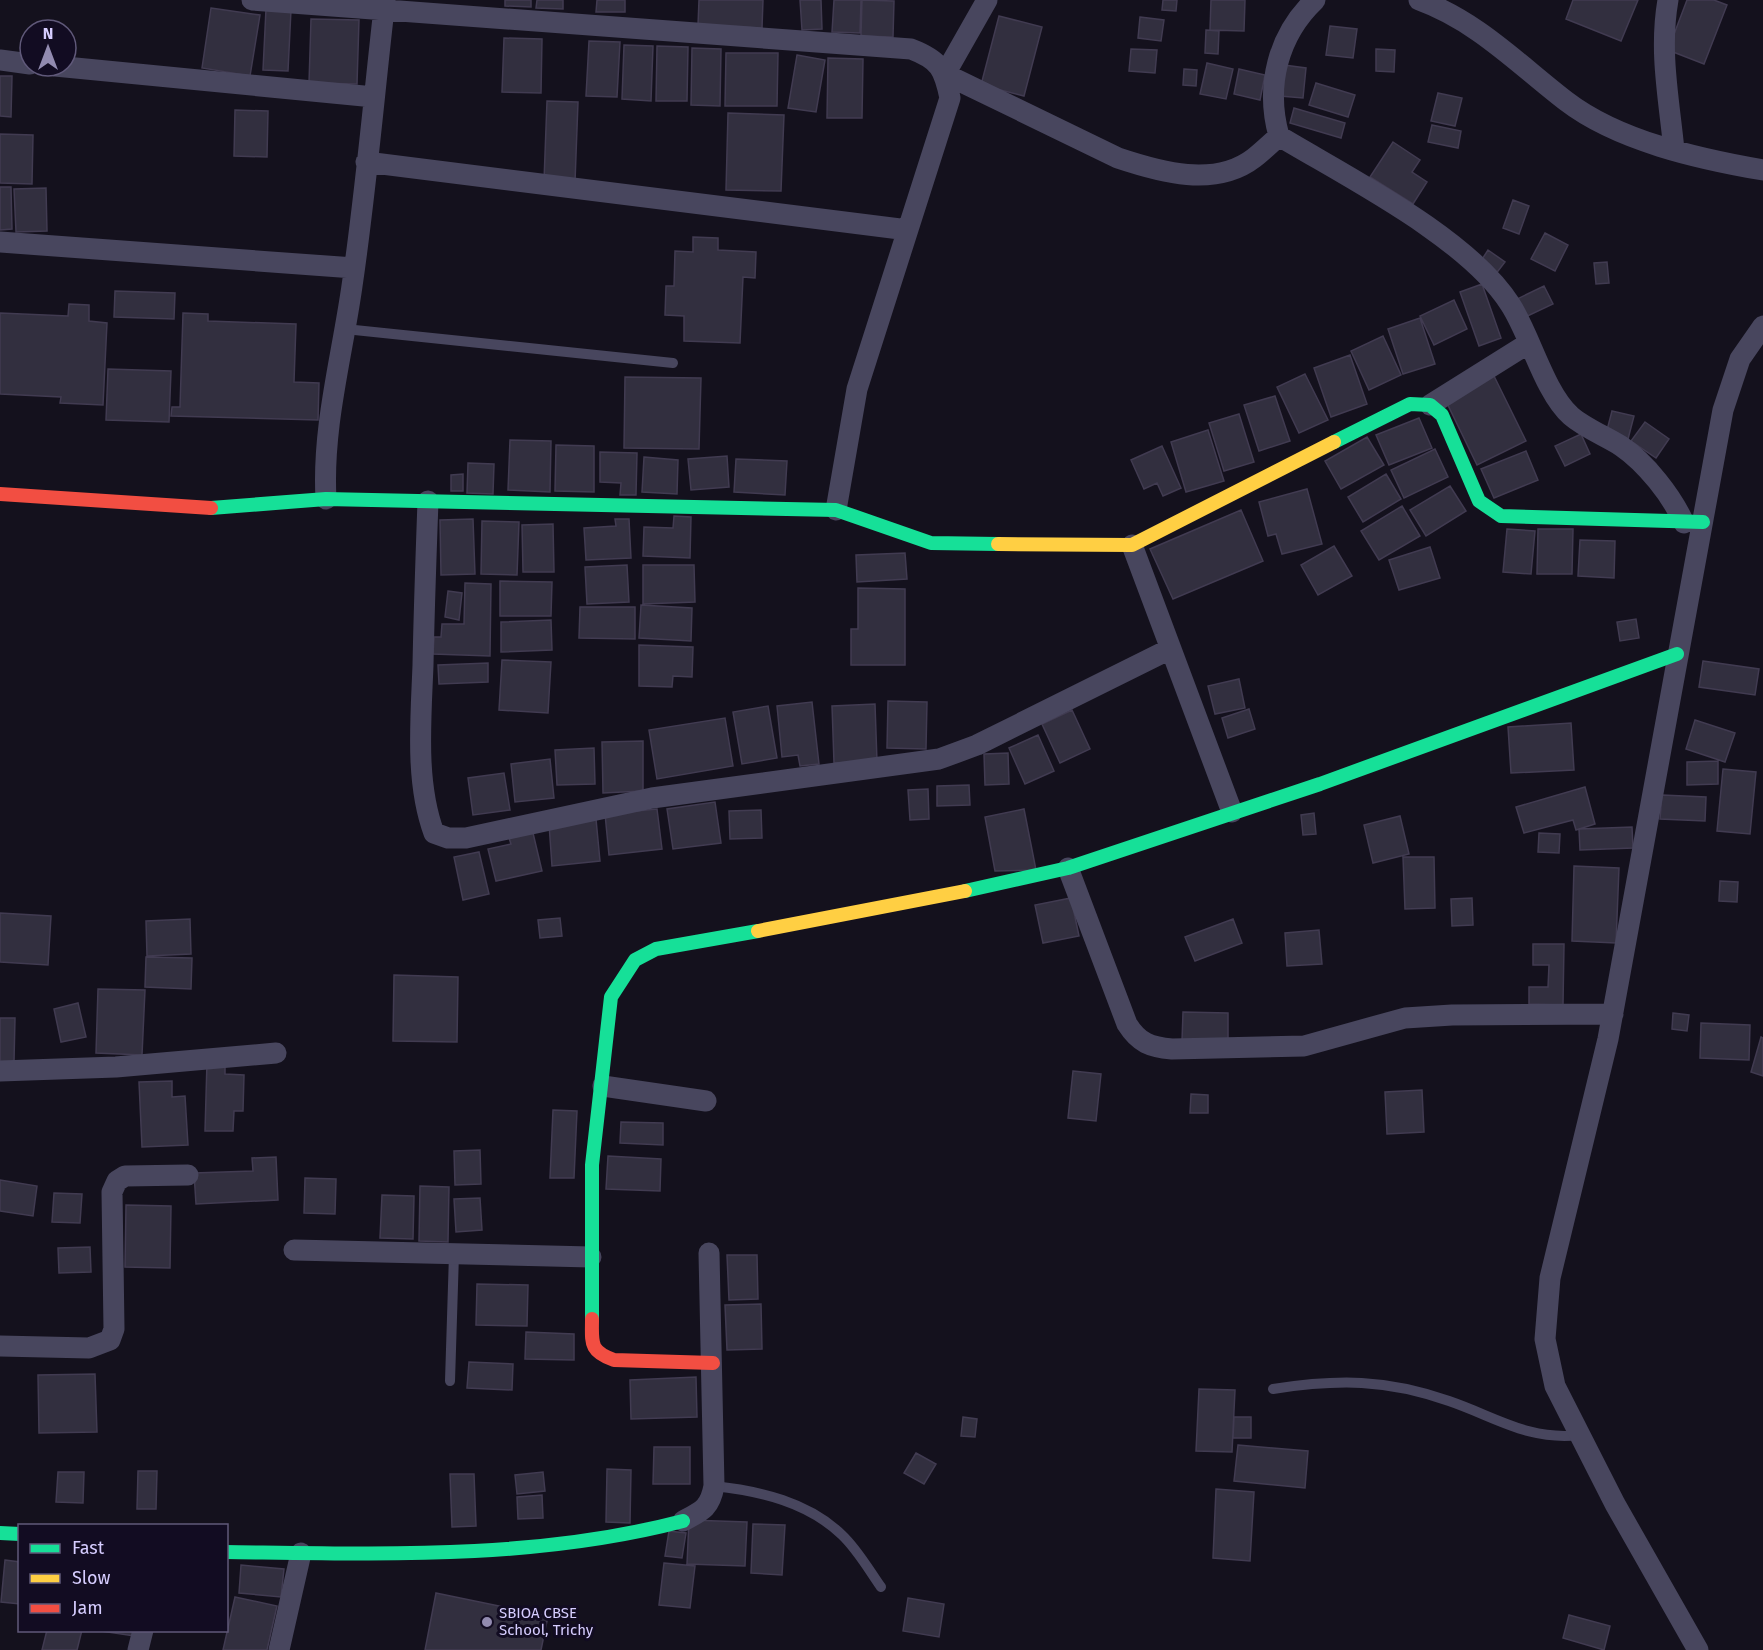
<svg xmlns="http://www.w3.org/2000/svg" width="1763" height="1650" viewBox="0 0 1763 1650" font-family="'Fira Sans',sans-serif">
  <rect width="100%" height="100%" fill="#14111d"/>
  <!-- building -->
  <path fill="#322f3f" stroke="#413b51" stroke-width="1.5" d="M505 0H531V7L505 6Z
    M537 0H563V9L536 8Z
    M597 0H625V12H596Z
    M699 0H763L762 28 698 25Z
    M800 0H821L822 29 802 30Z
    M834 0H861L860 33 832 32Z
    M862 0 894 1 893 37 861 36Z
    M1163 0H1177L1176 11 1162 10Z
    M1211 0H1245L1244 31 1210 30Z
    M1573 0H1638L1621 41 1566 19Z
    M1687 0H1714L1727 5 1704 64 1668 50Z
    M211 8 260 15 250 76 202 68Z
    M266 9 291 10 288 71 263 70Z
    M999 16 1042 27 1024 96 981 85Z
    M1140 17 1164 20 1161 41 1138 38Z
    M311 19 359 20 357 84 309 83Z
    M1330 26 1357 29 1353 58 1326 55Z
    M1206 30 1219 31 1218 54 1205 53Z
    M504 38 542 39 541 93 502 92Z
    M589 41 620 42 617 97 586 96Z
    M624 45 653 46 651 101 622 99Z
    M657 46 688 47 687 101H656Z
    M692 48 721 49 720 106 691 105Z
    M1131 49 1157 50 1155 73 1129 71Z
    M1376 49 1395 50 1394 72 1376 71Z
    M726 53H778L777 106H725Z
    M797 55 825 60 816 112 788 108Z
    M828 58 863 59 862 118H827Z
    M1207 63 1233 69 1226 99 1200 94Z
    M1284 65 1306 68 1303 98 1280 96Z
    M1184 69 1197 70 1196 86 1183 85Z
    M1239 69 1265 75 1260 100 1234 94Z
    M0 76H12L11 117 0 116Z
    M1316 83 1355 95 1348 117 1309 105Z
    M1438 93 1462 98 1455 126 1431 121Z
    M547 101 578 102 575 182 544 181Z
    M1294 108 1345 123 1341 138 1290 123Z
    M235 110 268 111 267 157 234 156Z
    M728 113 784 115 781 191 726 190Z
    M1432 125 1461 131 1458 148 1428 142Z
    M0 134 33 135 32 184 0 183Z
    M1393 142 1420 160 1412 172 1427 182 1413 204 1370 177Z
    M0 187H11L12 229 0 230Z
    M46 188 47 231 16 232 14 189Z
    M1513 200 1529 206 1519 234 1503 228Z
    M1545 233 1568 245 1555 271 1531 259Z
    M693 237 718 238V250L756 252 755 278 743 277 740 343 684 341V316L665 315 666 286H674L675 251 693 252Z
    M1488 250 1505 262 1495 275 1479 264Z
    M1607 262 1609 283 1596 284 1594 263Z
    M1482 284 1501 338 1479 346 1460 292Z
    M1544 286 1553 304 1521 319 1513 301Z
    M115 291 175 293 174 319 114 317Z
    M1454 300 1467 329 1434 345 1420 316Z
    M69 304 89 305V321L107 323 103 405 60 403 61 397 0 394V313L68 316Z
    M183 313 208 314V321L296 324 294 382 319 383 318 420 171 416 172 407H180Z
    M1420 318 1435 364 1403 374 1388 329Z
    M1383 336 1401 375 1369 390 1351 351Z
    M1350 355 1367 404 1331 417 1314 368Z
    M108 369 171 371 169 422 106 420Z
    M1305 374 1328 420 1299 433 1277 387Z
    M1493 374 1526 441 1477 465 1444 397Z
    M625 377 701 378 699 449 624 448Z
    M1275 396 1290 441 1259 451 1244 405Z
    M1612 411 1634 416 1628 439 1606 434Z
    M1239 414 1254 462 1224 471 1209 423Z
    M1419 418 1432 448 1389 465 1376 435Z
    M1645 422 1669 439 1656 458 1631 441Z
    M1208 430 1224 481 1186 492 1171 442Z
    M1581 434 1590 454 1565 466 1555 446Z
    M1367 437 1384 465 1341 489 1325 461Z
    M510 440 551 441 550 492 508 490Z
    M556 445 594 446V492L555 491Z
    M1162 446 1181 488 1163 496 1157 483 1144 489 1131 460Z
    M1435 449 1448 477 1404 498 1391 470Z
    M1526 451 1538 480 1494 498 1481 469Z
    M600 452 637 453 636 495H620L621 483 600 482Z
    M727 456 729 487 691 490 688 459Z
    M644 457 678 460 677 494 642 492Z
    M736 459 787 461 785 495 734 492Z
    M468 463 494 464 493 494 467 493Z
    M463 474V491H451V475Z
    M1386 474 1401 499 1363 522 1348 497Z
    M1450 486 1466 511 1426 536 1410 510Z
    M1307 489 1322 544 1282 554 1276 534 1268 536 1259 502Z
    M1402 506 1420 536 1379 560 1361 531Z
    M1241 510 1263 561 1173 599 1150 549Z
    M674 516 691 517 690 558 643 556 644 527 673 528Z
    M473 519 475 574 441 575 440 520Z
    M615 519H629L631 558 586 560 584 528 616 526Z
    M482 521 519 522 517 575 481 574Z
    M553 524 554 572H523L522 525Z
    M1507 529 1535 531 1531 574 1503 572Z
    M1538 529H1573L1572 574H1537Z
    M1580 540 1615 541 1614 578 1578 576Z
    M1334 546 1352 576 1318 595 1301 565Z
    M1430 547 1440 578 1399 590 1389 560Z
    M905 553 907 579 857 582 856 555Z
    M627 565 629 602 587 604 585 567Z
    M643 565H694L695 602 643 604Z
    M500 581 552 582 551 616H500Z
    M465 583 491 584 490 656 433 654 434 637H441L442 624H464Z
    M858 588 905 589V665H851V629H858Z
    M448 591 462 593 459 620 445 617Z
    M641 605 692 608 691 641 639 638Z
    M580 607H635V639L579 638Z
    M1636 619 1639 638 1620 641 1617 622Z
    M551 620 552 650 501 652V622Z
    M639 645 693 647 692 677 673 676 672 687 639 686Z
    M502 660 551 662 548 713 499 710Z
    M1703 661 1759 669 1755 695 1699 687Z
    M488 663V682L439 684 438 665Z
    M1239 679 1245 708 1215 714 1208 686Z
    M888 701 927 702 926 749 887 748Z
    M812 702 819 764 800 766 798 755 782 757 777 706Z
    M875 704 877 761 834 763 832 706Z
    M768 706 777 758 742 764 733 712Z
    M1249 709 1255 729 1228 738 1222 718Z
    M1072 710 1090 749 1060 763 1042 724Z
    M725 718 733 766 657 779 649 730Z
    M1695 720 1735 733 1725 762 1686 749Z
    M1571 723 1574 770 1511 773 1508 727Z
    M1038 735 1054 771 1025 784 1009 748Z
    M643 741V791L603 793 602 742Z
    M594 748 595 784 557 785 555 750Z
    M1008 753 1009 784 985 785 984 754Z
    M550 759 554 798 515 802 511 764Z
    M1718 761V784L1687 785V762Z
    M1723 769 1756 772 1750 834 1717 831Z
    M504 773 510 810 473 815 468 778Z
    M969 785 970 805 937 806V786Z
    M1585 787 1595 824 1576 830 1573 820 1524 833 1516 807Z
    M928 789 929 819 910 820 908 790Z
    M1662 795 1706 797 1705 821 1660 819Z
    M715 802 721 843 673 849 667 809Z
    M657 809 662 849 609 855 605 814Z
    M1024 809 1036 870 995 871 985 817Z
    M761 810 762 838 730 839 729 811Z
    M1314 813 1316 834 1303 835 1301 815Z
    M1400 816 1409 854 1373 863 1364 825Z
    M596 819 600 861 552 866 549 824Z
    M1632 827 1633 848 1580 850 1579 829Z
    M533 833 542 871 496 881 488 849 511 844 509 838Z
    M1539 833 1560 834 1559 853 1538 852Z
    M479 852 489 894 463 900 454 857Z
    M1403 857H1434L1435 908 1405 909Z
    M1574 866 1619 868 1616 943 1572 941Z
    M1720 881 1738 882 1737 902 1719 901Z
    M1071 898 1079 936 1043 943 1035 905Z
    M1472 898 1473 925 1452 926 1451 899Z
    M0 913 51 916 48 965 0 962Z
    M560 918 562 936 540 938 538 920Z
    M190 919 191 954 147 956 146 921Z
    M1233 919 1242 943 1195 961 1185 937Z
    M1319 930 1322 964 1287 966 1285 933Z
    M1533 944H1564L1563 1005 1529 1004V987H1548L1549 965H1533Z
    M146 957 192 958 191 989 145 987Z
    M394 975 458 977 457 1042 393 1041Z
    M98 989 145 990 142 1055 96 1053Z
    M78 1003 86 1037 61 1042 54 1009Z
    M1183 1012 1228 1013V1042L1182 1041Z
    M1673 1013 1689 1015 1687 1031 1672 1029Z
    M0 1018H15L14 1062H0Z
    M1701 1023 1750 1025 1749 1060 1700 1058Z
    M1761 1037 1763 1038V1076L1751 1072Z
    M207 1062H225V1074L244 1075 243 1111H234L233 1131H205Z
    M1073 1071 1101 1074 1096 1121 1068 1118Z
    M172 1081V1097L185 1096 188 1145 142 1147 139 1082Z
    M1422 1090 1424 1132 1387 1134 1385 1092Z
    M1191 1094 1208 1095V1113H1190Z
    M553 1110 577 1111 574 1178H550Z
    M621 1122 663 1123V1145L620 1143Z
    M480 1150 481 1184 455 1185 454 1151Z
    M608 1156 661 1159 660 1191 606 1189Z
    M276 1157 278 1200 196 1204 194 1173 253 1171 252 1158Z
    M305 1178 336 1179 335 1214 304 1213Z
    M0 1180 37 1186 33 1216 0 1211Z
    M420 1186 449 1187 448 1242 419 1241Z
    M54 1193 82 1194 80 1223 52 1222Z
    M382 1195 414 1196 413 1239 380 1238Z
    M480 1198 482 1230 456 1232 454 1199Z
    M126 1205 171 1206 170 1268 125 1267Z
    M90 1247 91 1272 59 1273 58 1248Z
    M727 1255H757L758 1299 729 1300Z
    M477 1284 528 1285 527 1326 476 1325Z
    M761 1304 762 1349 727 1350 725 1305Z
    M526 1332 574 1334V1360L525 1359Z
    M469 1362 513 1364 512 1390 467 1388Z
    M95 1374 97 1432 39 1433 38 1375Z
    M696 1377 697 1417 631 1419 630 1380Z
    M1199 1389 1235 1390 1232 1452 1196 1451Z
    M963 1417 977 1419 975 1437 961 1436Z
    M1234 1417H1251V1438H1233Z
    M1238 1445 1308 1451 1305 1488 1234 1481Z
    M654 1447H690V1484H653Z
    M916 1453 936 1464 924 1484 904 1473Z
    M607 1469 631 1470 630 1523 606 1522Z
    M138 1471H157L156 1509H137Z
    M58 1472H84L83 1503 56 1502Z
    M543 1472 545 1491 517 1494 515 1475Z
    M450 1474H474L476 1526 452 1527Z
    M1216 1489 1254 1492 1250 1561 1213 1558Z
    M542 1495 543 1518 518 1519 517 1497Z
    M689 1520 747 1522 745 1566 687 1564Z
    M753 1524 785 1525 782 1575 751 1573Z
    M669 1531 686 1533 682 1558 665 1556Z
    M5 1560 20 1562V1604L1 1602Z
    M664 1563 695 1566 690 1608 659 1605Z
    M241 1565 284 1569 281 1597 239 1593Z
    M436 1593 548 1616 541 1650H425Z
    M235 1597 277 1606 267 1650H223Z
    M908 1598 944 1604 939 1637 903 1631Z
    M1569 1615 1610 1626 1604 1650 1563 1638Z
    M47 1630H82L77 1650H42Z
    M94 1630H134V1636Z"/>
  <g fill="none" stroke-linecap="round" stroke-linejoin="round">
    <!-- lane -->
    <path stroke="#48465e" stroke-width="10" d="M345 329 673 363
      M450 1381 454 1254
      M1273 1389C1338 1379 1386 1379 1449 1401 1496 1417 1528 1441 1580 1435
      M714 1486C760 1491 808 1502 842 1535 857 1549 869 1570 881 1587"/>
    <!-- street -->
    <path stroke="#48465e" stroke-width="21" d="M252 0 911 49C940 60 944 69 950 98L857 389 836 510
      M987 0 945 74 1118 158C1160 172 1215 188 1254 158 1263 151 1271 143 1279 136
      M1315 0C1278 35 1265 86 1279 136 1347 177 1467 237 1510 304 1530 334 1544 392 1571 416 1585 428 1605 436 1621 446 1646 463 1672 496 1684 523
      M1419 0C1477 21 1518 64 1566 101 1618 141 1699 159 1763 170
      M1668 0C1659 51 1669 99 1674 150
      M0 60 30 64
      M55 66 374 97
      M366 162 908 230
      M0 242 354 268
      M1430 405 1529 343
      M326 499C322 427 342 357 352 286 366 191 374 95 385 0
      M428 501C426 556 424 611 423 665 421 719 415 782 434 833L448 838H466L652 798 939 759 977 745 1170 649
      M1132 545 1232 812
      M1068 868 1127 1024C1139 1043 1150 1047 1172 1049L1304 1046 1405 1018 1452 1015 1613 1014
      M0 1071 116 1067 276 1053
      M603 1086 706 1101
      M294 1250 591 1257
      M0 1346 89 1348 110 1340 114 1329 112 1192 117 1181 125 1176 188 1175
      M683 1521C702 1511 710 1508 714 1486L709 1253
      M138 1650 143 1630
      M279 1650 301 1553
      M1698 1650 1615 1504 1555 1386 1545 1339 1550 1278 1608 1039 1723 410 1740 359 1763 326"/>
    <!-- fast -->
    <path stroke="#16e098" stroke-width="14" d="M1334 442 1410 404 1430 405 1442 415 1479 501 1501 516 1703 522
      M211 508 326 499 836 510 931 543 998 544
      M965 891 1068 868 1320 784 1677 654
      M592 1319V1165L611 997 635 960 656 949 758 931
      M0 1533 20 1534
      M226 1552C378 1554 535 1560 683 1521"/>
    <!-- slow -->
    <path stroke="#ffcf43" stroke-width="14" d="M998 544 1132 545 1334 442
      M758 931 965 891"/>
    <!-- jam -->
    <path stroke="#f24e42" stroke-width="14" d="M0 494 211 508
      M592 1319C592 1343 589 1351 614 1360L713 1363"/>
  </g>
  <!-- markers -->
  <circle fill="#928bb0" stroke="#120c22" stroke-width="2" cx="487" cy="1622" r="6"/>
  <g text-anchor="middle" stroke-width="6" stroke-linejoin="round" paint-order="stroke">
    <!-- poi labels -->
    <g font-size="15" fill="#d6cdff" stroke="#120c22" text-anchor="start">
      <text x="499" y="1618">SBIOA CBSE<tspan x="499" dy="17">School, Trichy</tspan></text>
    </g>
  </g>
  <!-- legend -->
  <rect x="18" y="1524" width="210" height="108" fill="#120c22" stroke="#60597a" stroke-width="1.5"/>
  <rect x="30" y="1544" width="30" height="9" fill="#16e098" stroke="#60597a" stroke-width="1.5"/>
  <text x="72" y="1554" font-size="18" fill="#d6cdff">Fast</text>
  <rect x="30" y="1574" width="30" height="9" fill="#ffcf43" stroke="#60597a" stroke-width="1.5"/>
  <text x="72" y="1584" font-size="18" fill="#d6cdff">Slow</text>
  <rect x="30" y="1604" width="30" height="9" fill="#f24e42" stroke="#60597a" stroke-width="1.5"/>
  <text x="72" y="1614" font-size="18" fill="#d6cdff">Jam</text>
  <!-- north arrow -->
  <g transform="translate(48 48)"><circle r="28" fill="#120c22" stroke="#60597a" stroke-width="1.5"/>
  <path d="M0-4.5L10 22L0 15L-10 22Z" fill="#928bb0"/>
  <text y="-9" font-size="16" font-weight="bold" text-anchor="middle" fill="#d6cdff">N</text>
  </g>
</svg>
